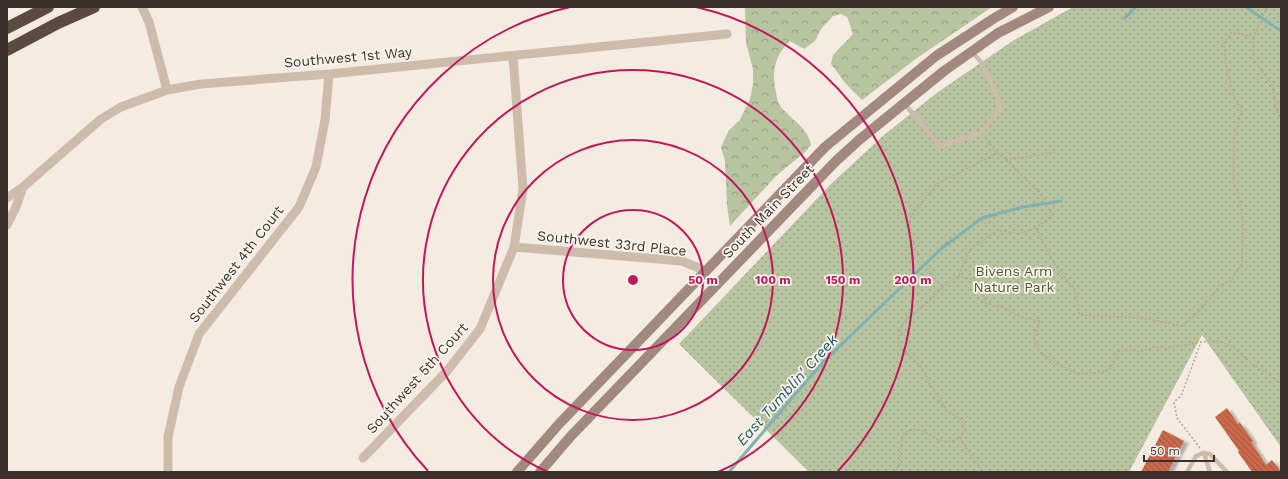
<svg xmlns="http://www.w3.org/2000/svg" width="1288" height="479" viewBox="0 0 1288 479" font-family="'Work Sans',sans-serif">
  <defs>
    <pattern id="forest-crowns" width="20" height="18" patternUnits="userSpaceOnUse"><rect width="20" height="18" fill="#b8c4a0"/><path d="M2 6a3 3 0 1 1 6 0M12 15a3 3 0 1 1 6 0" fill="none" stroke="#97a083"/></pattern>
    <pattern id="park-dots" width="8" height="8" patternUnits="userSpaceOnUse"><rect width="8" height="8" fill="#b8c4a0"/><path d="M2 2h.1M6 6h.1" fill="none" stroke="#97a083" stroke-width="1.8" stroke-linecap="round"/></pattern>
    <pattern id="building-back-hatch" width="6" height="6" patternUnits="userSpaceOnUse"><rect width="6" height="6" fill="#c8694b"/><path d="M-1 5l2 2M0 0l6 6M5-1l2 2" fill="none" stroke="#a4573f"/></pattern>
    <filter id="shadow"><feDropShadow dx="4.5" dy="2.5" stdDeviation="1" flood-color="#0004"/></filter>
  </defs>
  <rect width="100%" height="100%" fill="#f4ebe1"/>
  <!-- forest -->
  <path fill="url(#forest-crowns)" d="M745 7H992L917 58 862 100 846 84 831 64 833 55 853 34 847 17 841 14 833 16 821 29 815 41 804 49 790 41C775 55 771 72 776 92 777 96 777 101 779 104 788 118 808 127 811 145L805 152 776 176 730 226 727 205 725 161 721 147 729 130 739 121 749 102 753 85V69L746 43Z"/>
  <!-- park -->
  <path fill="url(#park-dots)" d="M1073 7H1281V447L1202 335 1129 472H809L679 344 831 184 884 135 938 92 1014 40Z"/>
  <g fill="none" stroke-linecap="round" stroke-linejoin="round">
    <!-- stream -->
    <path stroke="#7fb0b2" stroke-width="3" d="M1246 7 1281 31
      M1125 18 1136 7
      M729 472 822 363 942 248 982 218 1023 207 1061 201"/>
  </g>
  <!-- building -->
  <path fill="url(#building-back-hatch)" filter="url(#shadow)" d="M1227 408 1238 424 1240 423 1253 441 1251 442 1266 465 1272 460 1281 472H1252L1238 452 1239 451 1215 417Z
    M1163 430 1184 441 1168 472H1141Z"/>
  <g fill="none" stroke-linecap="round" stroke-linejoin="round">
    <!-- path -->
    <path stroke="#b9a596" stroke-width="1.5" stroke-dasharray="2 2" stroke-linecap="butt" d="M1253 38 1267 7
      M985 138 997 153 937 184 910 218C910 224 910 231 911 237 915 252 932 276 943 287L958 276 980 282 985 303 1007 309 1020 317 1040 321 1034 340 1040 352 1057 364 1077 374 1105 372 1111 367 1117 352 1128 349 1140 352 1154 347 1168 348 1201 342 1218 341 1233 347 1252 364 1281 383
      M1006 160 1056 152
      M1036 228 1045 247 1060 272 1074 288 1080 315 1143 318 1182 326 1201 310 1219 286 1231 281 1242 263 1243 223 1240 201 1233 179 1234 139 1242 110 1234 96 1226 67 1224 43 1232 32 1250 36 1253 38V58L1272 85 1277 111 1281 119
      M959 275 970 250 997 230 1019 234 1036 228 1052 215 1039 192 1006 160 997 153
      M960 437 969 452 980 467V472
      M1200 448 1177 418 1174 402 1181 396 1201 342
      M895 472 900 464V451L903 434C923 420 931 444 951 441 954 441 958 438 960 437L964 429 962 420 946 410 930 384 923 369 899 344C898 321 909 317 925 305 931 300 937 293 943 287"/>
    <!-- lane -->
    <path stroke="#cdbbac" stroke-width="4.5" d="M904 103 940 146 980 133 1001 109 995 92 981 62 972 52
      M1204 453 1210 472
      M1187 472 1196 456 1203 453 1210 454 1227 472"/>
    <!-- street -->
    <path stroke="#cdbbac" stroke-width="9" d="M142 7 149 22 167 90
      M7 198 23 187 101 119 121 107 167 90 201 84 329 74 727 34
      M7 225 16 207 23 187
      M514 247 682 261 706 271
      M363 458 447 371 480 329 514 247 523 189 513 56
      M168 472V437L179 387 199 334 299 207 316 167 325 120 329 74"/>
    <!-- secondary -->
    <path stroke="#a18a7d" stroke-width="10" d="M517 472 559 424 825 147 936 56 993 19 1013 7
      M540 472 571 436 836 161 859 140 944 71 998 33 1049 7"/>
    <!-- highway -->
    <path stroke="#5c4a42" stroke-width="12" d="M7 28 48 7
      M7 50 58 23 94 7"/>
  </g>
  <!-- distance rings -->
  <g fill="none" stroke="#c2185b" stroke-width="2">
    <circle cx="633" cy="280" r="70"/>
    <circle cx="633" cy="280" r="140"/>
    <path d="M548 472A210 210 0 1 1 718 472"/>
    <path d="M428 471A280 280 0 0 1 570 7M696 7A280 280 0 0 1 838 471"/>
  </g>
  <g text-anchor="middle" stroke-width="3.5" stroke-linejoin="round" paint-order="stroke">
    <!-- street labels -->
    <g font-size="14" fill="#3b302b" stroke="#fbf5ee">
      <text transform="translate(348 57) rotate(-5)" y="5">Southwest 1st Way</text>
      <text transform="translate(768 211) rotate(-46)" y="5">South Main Street</text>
      <text transform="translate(612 243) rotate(6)" y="5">Southwest 33rd Place</text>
      <text transform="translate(236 264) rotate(-52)" y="5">Southwest 4th Court</text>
      <text transform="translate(417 378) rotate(-48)" y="5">Southwest 5th Court</text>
    </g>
    <!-- park labels -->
    <g font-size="14" fill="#4a5a2e" stroke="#fbf5ee">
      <text x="1014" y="276">Bivens Arm<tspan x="1014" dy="16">Nature Park</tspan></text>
    </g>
    <!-- water labels -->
    <g font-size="15" font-style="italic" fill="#1f5a5e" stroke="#fbf5ee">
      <text transform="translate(787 390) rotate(-48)" y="5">East Tumblin' Creek</text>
    </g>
  </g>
  <circle cx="633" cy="280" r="6" fill="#c2185b" stroke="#fbf5ee" stroke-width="2"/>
  <g font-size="12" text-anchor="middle" font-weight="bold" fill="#c2185b" stroke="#fbf5ee" stroke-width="3.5" stroke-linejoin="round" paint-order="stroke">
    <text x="703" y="284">50 m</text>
    <text x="773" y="284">100 m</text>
    <text x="843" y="284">150 m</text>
    <text x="913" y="284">200 m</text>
  </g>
  <!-- border -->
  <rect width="1288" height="479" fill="none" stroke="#3b302b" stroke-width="16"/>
  <!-- scale -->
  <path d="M1144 455v6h70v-6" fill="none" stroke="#3b302b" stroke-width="2"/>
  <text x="1150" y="455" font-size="12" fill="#3b302b" stroke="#fbf5ee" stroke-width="3" paint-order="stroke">50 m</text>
</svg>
